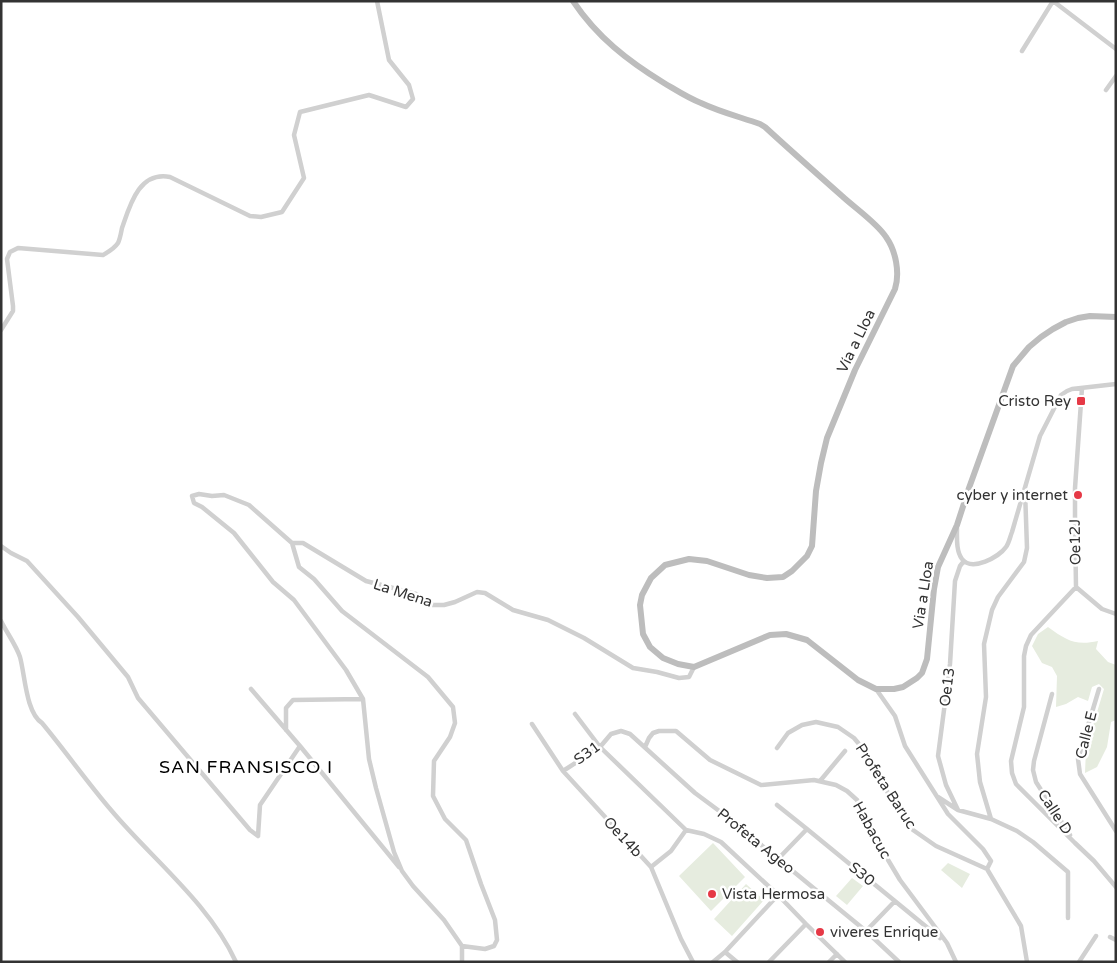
<svg xmlns="http://www.w3.org/2000/svg" width="1117" height="963" viewBox="0 0 1117 963" font-family="'Varela Round',sans-serif">
  <rect width="100%" height="100%" fill="#fff"/>
  <!-- green -->
  <path fill="#e6ecdf" d="M1048 627C1066 640 1075 646 1098 641L1096 649 1108 662 1116 665V720L1111 722 1107 747 1097 767 1085 773 1086 749 1104 689 1099 684 1092 687 1088 701 1078 697 1066 704 1056 707 1057 676 1052 667 1042 663 1032 646 1038 634Z
    M713 843 745 877 711 911 679 876Z
    M948 863 970 874 962 888 941 870Z
    M852 878 863 886 847 905 836 896Z
    M746 884 764 900 732 936 714 919Z"/>
  <g fill="none" stroke-linecap="round" stroke-linejoin="round">
    <!-- street -->
    <path stroke="#d0d0d0" stroke-width="4.5" d="M1053 1 1116 49
      M1022 51 1053 1
      M1106 90 1116 76
      M1 330 13 311V306L7 259 10 252 18 248 103 255C108 252 114 249 118 243 120 239 121 233 122 228 130 205 139 171 170 177L250 216 261 217 282 212 304 178 294 135 300 112 369 95 406 107 413 99 409 85 389 60 377 1
      M1082 388 1075 488V522L1076 587 1102 609 1116 614
      M957 528C957 538 956 551 962 559 972 572 999 557 1006 547 1009 543 1010 537 1012 532L1040 436 1061 395 1067 391 1072 389 1116 384
      M292 543 299 567 314 579 342 611 428 677 453 707 455 723 450 737 434 761 433 796 445 819 466 840 481 884 495 920 497 940 494 946 485 949 462 946
      M1 546 11 553 27 561 78 617 128 677 138 698 250 830 258 836
      M1 621C7 633 16 645 20 657 25 675 26 713 42 723 66 752 87 782 111 810 152 859 209 903 236 962
      M251 689 300 746 260 805 258 836
      M876 689 895 716 905 746 948 814 983 849 991 861 987 869
      M1099 689 1078 759 1080 774 1116 831
      M1052 694 1034 761 1033 770 1036 782 1070 835
      M363 699 369 759 376 788 394 852 402 871 413 886 444 920 462 946V962
      M575 714 600 747 686 830 704 834 721 842 778 895 806 924 845 962
      M532 724 563 771 651 867 681 939 693 962
      M286 730V708L293 700 363 699 346 670 294 600 273 582 234 533 202 507 194 503 192 496 199 494 212 496 224 495 249 505 292 543H303L366 581 416 594 433 605H444L455 602 477 592 485 593 513 610 548 620 584 638 633 668 657 672 679 678 689 677 694 667
      M300 746 399 867
      M645 747 649 738 653 733 659 731H676L710 760 761 785 814 780 836 785 847 791 857 800 869 828 900 880 947 943 956 962
      M777 748 788 733 802 725 816 722 838 727 854 738 869 756 889 795 913 830 936 846 987 869 1021 926 1027 962
      M563 771 600 747 611 734 621 731 630 734 695 793 726 816 822 895 866 931 899 962
      M820 781 845 751
      M938 797 958 810 991 819 1017 831 1033 842 1068 872V918
      M777 805 807 829 940 938
      M958 810 946 785 938 756 950 664 955 581 960 566 964 561
      M991 819 980 782 977 754 986 697 984 644 992 610 998 597 1024 562 1027 548 1025 490
      M1075 843 1094 861 1116 887
      M1076 844 1016 784 1012 773 1011 761 1024 707V656L1026 646 1031 635 1076 587
      M778 859 807 829
      M651 867 671 851 686 830
      M866 931 895 901
      M1110 937 1116 940
      M725 952 737 962
      M713 962 725 952 778 895
      M769 962 806 924
      M829 962 837 954
      M1079 962 1096 936"/>
    <!-- secondary -->
    <path stroke="#bdbdbd" stroke-width="6" d="M573 1C597 37 628 61 664 83 676 90 688 98 701 103 720 112 740 117 760 124L765 127C790 150 816 173 842 196 855 208 877 223 886 237 896 251 900 273 895 289L855 370 827 438 821 463 816 491 812 546 807 556 792 571 783 577 767 578 749 575 707 561 689 559 665 565 651 578 642 595 640 605 643 634 650 647 663 658 678 664 694 667 770 635 786 634 807 640 858 680 876 689H894L903 687 917 678 922 673 927 659 934 589 938 567 957 525 969 488 1013 366 1029 347 1041 337 1053 329 1066 322 1078 318 1090 316 1116 317"/>
  </g>
  <!-- markers -->
  <g fill="#e63946" stroke="#fff" stroke-width="2">
    <rect x="1076" y="396" width="10" height="10" rx="2.5"/>
    <circle cx="1078" cy="495" r="5"/>
    <circle cx="712" cy="894" r="5"/>
    <circle cx="820" cy="932" r="5"/>
  </g>
  <g text-anchor="middle" stroke-width="5" stroke-linejoin="round" paint-order="stroke">
    <!-- street labels -->
    <g font-size="15" fill="#333" stroke="#fff">
      <text transform="translate(856 341) rotate(-64)" y="5">Vía a Lloa</text>
      <text transform="translate(1075 542) rotate(-91)" y="5">Oe12J</text>
      <text transform="translate(403 593) rotate(18)" y="5">La Mena</text>
      <text transform="translate(923 595) rotate(-81)" y="5">Via a Lloa</text>
      <text transform="translate(947 687) rotate(-83)" y="5">Oe13</text>
      <text transform="translate(1086 735) rotate(-76)" y="5">Calle E</text>
      <text transform="translate(587 753) rotate(-36)" y="5">S31</text>
      <text transform="translate(886 786) rotate(57)" y="5">Profeta Baruc</text>
      <text transform="translate(1055 812) rotate(57)" y="5">Calle D</text>
      <text transform="translate(872 830) rotate(61)" y="5">Habacuc</text>
      <text transform="translate(623 837) rotate(47)" y="5">Oe14b</text>
      <text transform="translate(756 841) rotate(39)" y="5">Profeta Ageo</text>
      <text transform="translate(862 874) rotate(39)" y="5">S30</text>
    </g>
    <!-- poi labels -->
    <g font-size="15" fill="#333" stroke="#fff" text-anchor="end">
      <text x="1071" y="406">Cristo Rey</text>
      <text x="1068" y="500">cyber y internet</text>
      <text x="722" y="899" text-anchor="start">Vista Hermosa</text>
      <text x="830" y="937" text-anchor="start">viveres Enrique</text>
    </g>
    <!-- quarter labels -->
    <g font-size="18" letter-spacing="1" fill="#000" stroke="#fff">
      <text x="246" y="773">SAN FRANSISCO I</text>
    </g>
  </g>
  <!-- border -->
  <rect width="1117" height="963" fill="none" stroke="#333333" stroke-width="5"/>
</svg>
